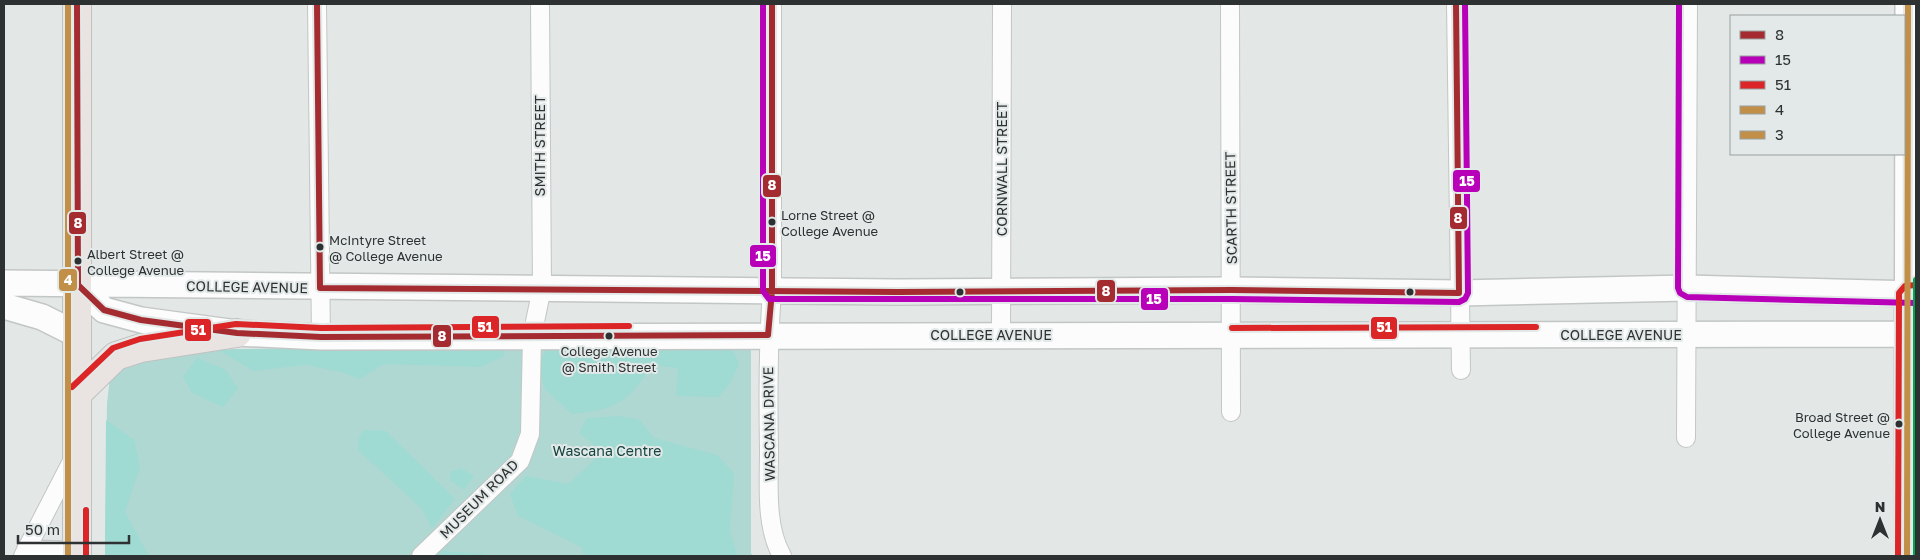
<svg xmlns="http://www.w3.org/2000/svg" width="1920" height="560" viewBox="0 0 1920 560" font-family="'Golos Text',sans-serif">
  <rect width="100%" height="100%" fill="#e3e8e7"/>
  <!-- green -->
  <path fill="#afd8d3" d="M751 344V553L753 556H105L107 403 110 377 126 362 232 349Z"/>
  <!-- forest -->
  <path fill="#9fdad3" d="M731 345 739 364 729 385 718 397 676 396 678 368 652 365C627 404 617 409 572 414L545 389 538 365 548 346Z
    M506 346 504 356 481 367 384 364 360 379 341 372 305 365 253 371 219 350Z
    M197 358 226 370 238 389 223 407 192 393 183 377Z
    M621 416 640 420 654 438 717 455 734 473 730 530 737 556H584L581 547 518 516 510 494 526 476 568 484 603 452 579 433 587 418Z
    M106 420 134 440 140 467 125 512 149 556H105Z
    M364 430 386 431 455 499 432 528 422 509 358 450 359 437Z
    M461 468 474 476 464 490 450 480V472Z
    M442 551 485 554 487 556H437Z"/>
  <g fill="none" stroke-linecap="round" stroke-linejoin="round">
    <defs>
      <path id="street" d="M317 4 321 337
        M772 4V291C768 344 768 397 769 451 769 484 765 526 782 556
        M1230 4 1231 412
        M1456 4 1461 370
        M1001 335 1002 4
        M1686 438 1688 4
        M26 549 77 551
        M23 556 74 457
        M421 556 520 461 530 434 532 336 542 288 540 4"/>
      <path id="secondary" d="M4 283 898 292 1232 290 1459 293 1687 288 1916 294
        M78 285 104 310 141 320 237 333 321 337 1916 334
        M4 306 42 317 78 335
        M1907 556 1908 4"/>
      <path id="primary" d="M77 4V556
        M78 393 116 356 141 348 237 333"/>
    </defs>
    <!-- street casing -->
    <use href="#street" stroke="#c2c6c5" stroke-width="20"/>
    <!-- secondary casing -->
    <use href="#secondary" stroke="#c2c6c5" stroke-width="28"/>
    <!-- primary casing -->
    <use href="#primary" stroke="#bfc2c1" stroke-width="30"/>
    <!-- street -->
    <use href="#street" stroke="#fbfcfb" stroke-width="18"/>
    <!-- secondary -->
    <use href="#secondary" stroke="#fbfcfb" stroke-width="25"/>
    <!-- primary -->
    <use href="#primary" stroke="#e9e3e2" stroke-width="28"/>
    <defs>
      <path id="bus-1" d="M77 4 78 285 104 310 141 320 237 333 321 337 768 335 772 291V4
        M317 4 320 288 898 292 1232 290 1459 293 1456 4"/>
      <path id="bus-2" d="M763 4V291L769 299H1232L1459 302 1465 299 1468 293 1465 4
        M1679 4 1678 288 1680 293 1687 297 1916 303"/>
      <path id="bus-3" d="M1232 328 1536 327
        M72 387 113 348 140 339 236 324 321 328 629 326
        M86 510V556
        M1898 556 1899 293 1905 286 1916 285"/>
      <path id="bus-4" d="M68 4V556"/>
      <path id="bus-5" d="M1907 556 1908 4"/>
      <path id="bus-6" d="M1916 556V280"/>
    </defs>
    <!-- bus-1 casing -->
    <use href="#bus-1" stroke="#e2e9e8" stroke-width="10"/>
    <!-- bus-2 casing -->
    <use href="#bus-2" stroke="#e2e9e8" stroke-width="10"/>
    <!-- bus-3 casing -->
    <use href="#bus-3" stroke="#e2e9e8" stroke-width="10"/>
    <!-- bus-4 casing -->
    <use href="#bus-4" stroke="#e2e9e8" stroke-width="10"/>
    <!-- bus-5 casing -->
    <use href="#bus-5" stroke="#e2e9e8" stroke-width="10"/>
    <!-- bus-6 casing -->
    <use href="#bus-6" stroke="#e2e9e8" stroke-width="10"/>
    <!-- bus-1 -->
    <use href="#bus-1" stroke="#a42c31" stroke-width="6"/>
    <!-- bus-2 -->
    <use href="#bus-2" stroke="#b700b7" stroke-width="6"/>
    <!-- bus-3 -->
    <use href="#bus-3" stroke="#db2526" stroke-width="6"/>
    <!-- bus-4 -->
    <use href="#bus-4" stroke="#c18f48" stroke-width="6"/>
    <!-- bus-5 -->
    <use href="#bus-5" stroke="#c18f48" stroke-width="6"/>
    <!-- bus-6 -->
    <use href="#bus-6" stroke="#00a54f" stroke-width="6"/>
  </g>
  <!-- markers -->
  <g fill="#2e3131" stroke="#e2e9e8" stroke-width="2">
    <circle cx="772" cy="222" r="4.5"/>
    <circle cx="320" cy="247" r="4.5"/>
    <circle cx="78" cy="261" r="4.5"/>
    <circle cx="960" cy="292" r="4.5"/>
    <circle cx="1410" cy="292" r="4.5"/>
    <circle cx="609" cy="336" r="4.5"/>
    <circle cx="1899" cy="424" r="4.5"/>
  </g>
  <g text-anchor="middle" stroke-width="4" stroke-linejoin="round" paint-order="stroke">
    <!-- bus labels -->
    <g font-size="13" fill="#2e3131" stroke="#e2e9e8" text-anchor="start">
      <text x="781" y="220">Lorne Street @<tspan x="781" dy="16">College Avenue</tspan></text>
      <text x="329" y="245">McIntyre Street<tspan x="329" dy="16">@ College Avenue</tspan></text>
      <text x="87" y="259">Albert Street @<tspan x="87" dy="16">College Avenue</tspan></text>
      <text x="609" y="356" text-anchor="middle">College Avenue<tspan x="609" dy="16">@ Smith Street</tspan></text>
      <text x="1890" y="422" text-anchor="end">Broad Street @<tspan x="1890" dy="16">College Avenue</tspan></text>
    </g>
    <!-- street labels -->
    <g font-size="14" fill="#2e3131" stroke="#e2e9e8">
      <text transform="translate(540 146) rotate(-90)" y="5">SMITH STREET</text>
      <text transform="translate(1002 169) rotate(-90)" y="5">CORNWALL STREET</text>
      <text transform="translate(1231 208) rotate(-91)" y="5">SCARTH STREET</text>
      <text transform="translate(247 287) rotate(1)" y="5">COLLEGE AVENUE</text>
      <text x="991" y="340">COLLEGE AVENUE</text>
      <text x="1621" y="340">COLLEGE AVENUE</text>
      <text transform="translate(769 424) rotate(-91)" y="5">WASCANA DRIVE</text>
      <text transform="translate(479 499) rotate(-45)" y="5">MUSEUM ROAD</text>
    </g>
    <!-- park labels -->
    <g font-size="14" fill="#15443f" stroke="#e2e9e8">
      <text x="607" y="456">Wascana Centre</text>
    </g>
  </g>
  <g stroke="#e2e9e8" stroke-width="2">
    <rect x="1452" y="169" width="29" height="24" rx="5" fill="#b700b7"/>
    <rect x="762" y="174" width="20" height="24" rx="5" fill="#a42c31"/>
    <rect x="1449" y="206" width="19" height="24" rx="5" fill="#a42c31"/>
    <rect x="68" y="211" width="19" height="24" rx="5" fill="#a42c31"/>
    <rect x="749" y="244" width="28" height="24" rx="5" fill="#b700b7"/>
    <rect x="58" y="268" width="20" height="24" rx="5" fill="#c18f48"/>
    <rect x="1096" y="279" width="20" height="24" rx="5" fill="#a42c31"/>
    <rect x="1140" y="287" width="29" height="24" rx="5" fill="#b700b7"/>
    <rect x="471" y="315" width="29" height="24" rx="5" fill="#db2526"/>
    <rect x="1370" y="316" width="28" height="24" rx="5" fill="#db2526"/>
    <rect x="184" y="318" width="28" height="24" rx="5" fill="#db2526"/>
    <rect x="432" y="324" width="20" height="24" rx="5" fill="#a42c31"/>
  </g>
  <g font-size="14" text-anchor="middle" font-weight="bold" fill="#fff">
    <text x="1467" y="186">15</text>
    <text x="772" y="190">8</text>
    <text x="1458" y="223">8</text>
    <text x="78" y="228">8</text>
    <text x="763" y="261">15</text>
    <text x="68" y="285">4</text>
    <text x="1106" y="296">8</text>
    <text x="1154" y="304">15</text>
    <text x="485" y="332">51</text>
    <text x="1384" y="332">51</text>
    <text x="198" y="335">51</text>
    <text x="442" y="341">8</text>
  </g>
  <!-- border -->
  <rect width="1920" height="560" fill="none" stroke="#2e3131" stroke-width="10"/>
  <!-- legend -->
  <rect x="1730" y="15" width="175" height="140" fill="#e2e9e8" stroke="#9a9f9f"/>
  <rect x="1740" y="31" width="25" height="8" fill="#a42c31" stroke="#9a9f9f"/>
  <text x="1775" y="40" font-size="15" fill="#2e3131">8</text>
  <rect x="1740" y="56" width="25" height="8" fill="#b700b7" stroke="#9a9f9f"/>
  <text x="1775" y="65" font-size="15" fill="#2e3131">15</text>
  <rect x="1740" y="81" width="25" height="8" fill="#db2526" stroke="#9a9f9f"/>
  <text x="1775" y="90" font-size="15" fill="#2e3131">51</text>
  <rect x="1740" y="106" width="25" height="8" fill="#c18f48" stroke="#9a9f9f"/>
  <text x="1775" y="115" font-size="15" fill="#2e3131">4</text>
  <rect x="1740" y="131" width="25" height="8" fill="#c18f48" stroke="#9a9f9f"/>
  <text x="1775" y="140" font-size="15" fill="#2e3131">3</text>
  <!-- north arrow -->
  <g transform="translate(1880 520)" stroke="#e2e9e8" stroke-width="4" paint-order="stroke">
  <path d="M0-4L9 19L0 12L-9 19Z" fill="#2e3131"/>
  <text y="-8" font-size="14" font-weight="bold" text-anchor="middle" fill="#2e3131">N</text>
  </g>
  <!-- scale -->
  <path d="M18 535v8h111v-8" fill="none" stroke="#2e3131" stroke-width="2.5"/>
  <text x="25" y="535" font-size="15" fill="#2e3131" stroke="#e2e9e8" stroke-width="4" paint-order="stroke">50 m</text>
</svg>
